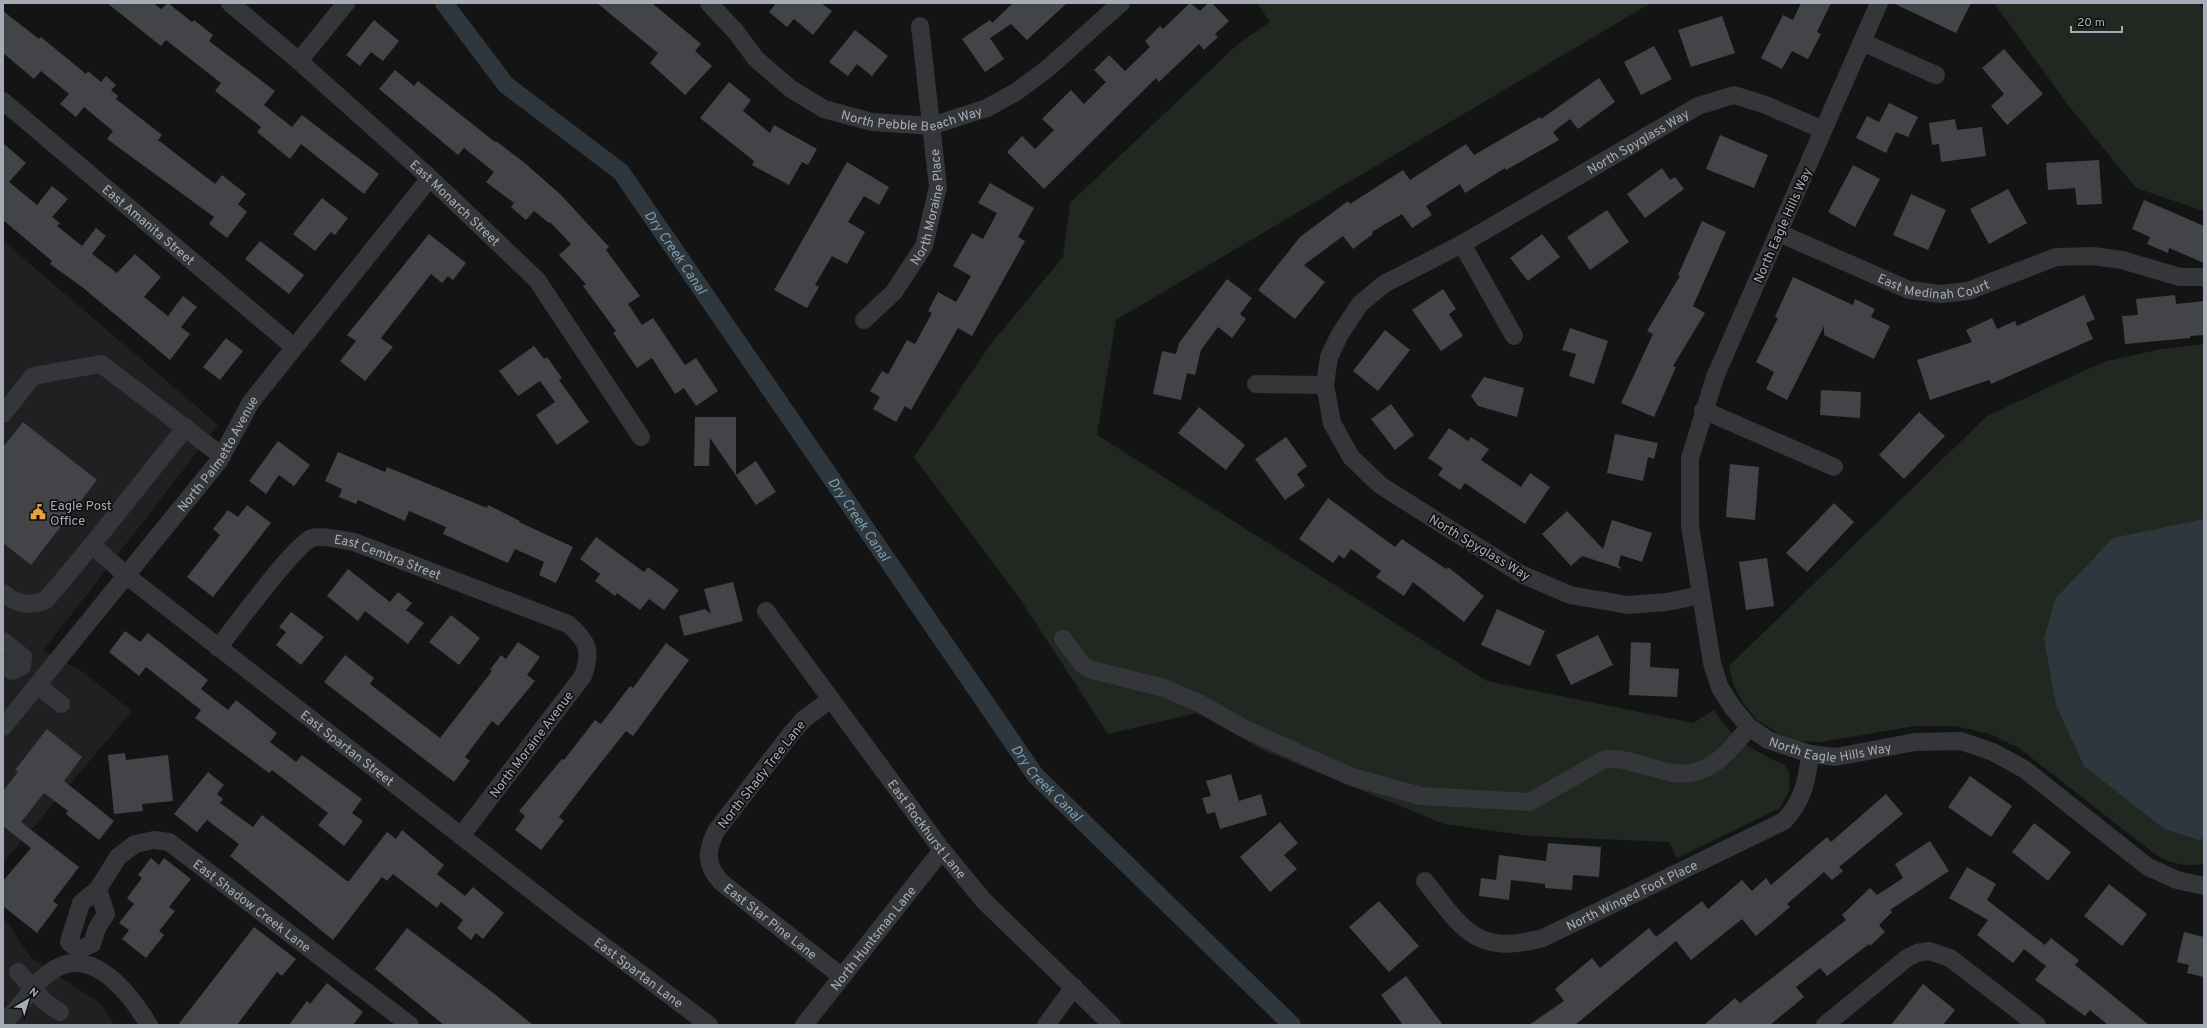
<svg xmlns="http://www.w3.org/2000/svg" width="2207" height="1028" viewBox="0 0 2207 1028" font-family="Overpass,sans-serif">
  <rect width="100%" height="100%" fill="#141415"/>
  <!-- built -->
  <path fill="#202022" d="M3 241 218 425 43 651 80 670 132 711 3 863Z
    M3 916 31 958 101 1004 114 1025H3Z"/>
  <!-- green -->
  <path fill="#202821" d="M1257 3H1651L1116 320 1097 435 1487 681 1693 723 1714 710C1733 740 1753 750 1784 765L1789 772 1790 789 1780 808 1677 858 1669 842 1530 836 1444 824 1265 751 1197 713 1108 734 1020 599 914 457 990 345 1063 257 1070 203 1239 43 1270 22Z
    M1994 3H2198L2204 9V211L2136 188 2068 105Z
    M2204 344V864C2185 867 2173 864 2156 855L2019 748 1990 734 1955 726H1915L1820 742 1800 741 1778 733 1757 720 1743 703 1733 684 1729 666 1987 416 2103 362 2161 349Z"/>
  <!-- water -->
  <path fill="#2e373d" d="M2204 519V838L2199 840 2164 829 2084 766 2056 705 2044 639 2055 599 2113 538Z"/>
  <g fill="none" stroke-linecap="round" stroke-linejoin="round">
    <!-- canal -->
    <path stroke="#2e373d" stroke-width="18" id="s1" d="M444 3 506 85 621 172 1035 775 1292 1025"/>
  </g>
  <!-- building -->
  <path fill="#434448" d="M107 3H153L161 9 168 3 192 22 194 20 213 35 209 41 275 91 264 105 292 127 302 115 379 174 364 194 301 144 290 159 257 132 261 127 215 91 221 83 166 40 161 46Z
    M597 3H652L701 44 695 51 712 66 685 95 650 63 658 53Z
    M776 3H821L832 11 813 35 794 19 787 27 769 12Z
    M1013 3H1067L1027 40 1011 24 990 38 1004 59 985 72 962 39 990 20 992 23Z
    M1190 3 1200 11 1208 3H1212L1229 21 1215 34 1218 37 1204 50 1199 44 1159 82 1156 78 1044 189 1007 152 1022 136 1035 149 1054 130 1042 119 1071 90 1084 104 1106 82 1094 70 1109 55 1125 71 1150 47 1145 41 1160 26 1163 29Z
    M1801 3H1831L1817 32 1821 34 1808 59 1792 51 1782 69 1761 58 1783 15 1793 20Z
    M1893 3H1971L1956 33Z
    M3 11 39 39 41 37 86 74 88 71 101 82 106 76 116 85 111 90 118 96 116 99 162 135 158 140 215 184 222 175 246 194 238 204 247 212 227 238 209 224 214 217 107 139 113 131 84 107 76 117 60 104 69 94 41 71 34 79 3 53Z
    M1722 16 1735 53 1691 67 1678 30Z
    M374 20 399 41 383 61 371 52 360 66 346 55Z
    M855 30 888 56 872 76 857 64 848 76 829 62Z
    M1654 46 1672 79 1641 95 1624 62Z
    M2004 49 2043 94 2007 125 1991 106 2004 94 1982 68Z
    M395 70 414 86 418 81 495 142 496 141 526 164 561 195 609 247 606 250 640 296 628 304 642 325 653 318 685 365 696 358 718 391 696 406 684 388 675 394 652 358 637 368 613 333 616 331 583 286 586 284 559 255 571 244 550 222 549 223 534 211 526 220 511 207 514 203 486 182 494 172 464 148 458 155 379 89Z
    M1599 78 1615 102 1578 129 1570 119 1553 132 1559 140 1506 170 1505 168 1465 193 1460 184 1426 206 1432 215 1412 228 1402 214 1372 232 1373 234 1353 249 1343 236 1304 265 1325 282 1295 319 1258 290 1300 237 1348 201 1350 204 1403 170 1410 180 1466 144 1474 155 1540 117 1541 119Z
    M729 82 751 100 743 111 770 133 774 125 817 149 808 165 802 162 789 185 752 165 754 161 700 118Z
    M1889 103 1918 117 1908 137 1896 132 1886 153 1856 138 1867 116 1879 122Z
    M1955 119 1957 130 1982 127 1986 156 1941 162 1939 144 1932 145 1929 123Z
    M1720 135 1768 155 1754 188 1706 169Z
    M3 143 26 163 9 182 37 205 52 186 68 199 52 217 60 223 57 226 82 246 96 228 106 236 92 254 117 273 135 254 161 277 144 297 168 316 183 296 197 307 181 327 190 334 170 360 82 287 50 264 52 261 3 220Z
    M2099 160 2102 204 2077 205 2075 188 2048 190 2046 163Z
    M847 162 889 187 879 205 864 196 848 222 865 232 847 264 832 256 815 285 819 287 807 308 774 290Z
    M1853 165 1880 179 1855 227 1828 212Z
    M1662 168 1670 180 1675 177 1684 189 1645 218 1627 194Z
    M990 183 1034 208 1018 237 1025 241 972 336 958 328 911 410 905 406 896 422 873 409 880 397 870 391 882 371 888 374 907 340 915 344 932 313 928 311 938 292 956 302 971 276 953 266 972 233 983 239 997 213 978 203Z
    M2008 189 2027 223 1989 244 1970 209Z
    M1911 194 1946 210 1928 250 1893 235Z
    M322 198 348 218 335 235 331 232 315 251 293 234Z
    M2144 200 2204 226V263L2169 248 2168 253 2147 244 2150 237 2132 229Z
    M1607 210 1629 242 1590 270 1567 237Z
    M1702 221 1726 232 1693 306 1705 313 1673 366 1676 367 1654 417 1621 403 1653 334 1647 331 1680 276 1678 275Z
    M429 234 466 263 453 280 448 276 442 283 431 274 381 338 393 347 365 381 340 361 356 341 347 335Z
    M1542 234 1560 257 1528 281 1510 258Z
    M260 241 304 275 289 294 245 259Z
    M1793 277 1853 305 1855 299 1875 309 1871 317 1890 326 1874 359 1824 335V326L1787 400 1766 389 1774 372 1756 362 1778 318 1775 317Z
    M1227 279 1252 298 1240 314 1246 319 1232 338 1218 327 1201 350 1195 375 1187 373 1181 400 1153 394 1162 351 1176 354 1179 343Z
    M1443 289 1456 309 1449 314 1463 336 1441 351 1412 310Z
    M2084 295 2095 319 2086 323 2093 339 1991 384 1989 380 1930 400 1917 360 1972 342 1966 330 1992 318 1997 329 2015 321 2017 326Z
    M2175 295 2176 304 2204 301V335L2190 336V338L2125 344 2122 316 2138 315 2136 299Z
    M1570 328 1608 341 1594 384 1569 376 1576 354 1562 350Z
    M1385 330 1410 350 1378 391 1353 371Z
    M226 338 243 351 220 380 203 367Z
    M534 346 544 359 547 357 562 378 559 380 589 422 557 445 536 415 555 402 540 381 518 396 499 371Z
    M1484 377 1524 388 1517 417 1478 406 1471 396Z
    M1821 390 1861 392 1860 418 1820 415Z
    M1391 404 1414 435 1395 450 1371 419Z
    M1199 407 1245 445 1226 470 1178 433Z
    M1919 412 1945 436 1904 479 1879 455Z
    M695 417H736V475L756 461 776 492 756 505 710 438 709 466H694Z
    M23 422 97 480 31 565 3 543V447Z
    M1449 428 1468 441 1471 437 1489 449 1481 460 1521 487 1530 473 1550 487 1525 524 1465 483 1460 490 1438 475 1443 468 1428 458Z
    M1615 434 1658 443 1654 459 1648 457 1643 481 1607 473Z
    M1286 437 1307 466 1297 474 1305 486 1285 500 1255 459Z
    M278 441 310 465 294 486 279 475 266 494 249 481Z
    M338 452 385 472 387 467 487 508 488 505 520 521 519 522 573 547 556 583 539 575 544 562 515 549 508 563 443 534 446 527 409 511 405 521 358 500 356 504 339 497 342 489 325 481Z
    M1730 464 1759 467 1755 520 1726 517Z
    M1328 498 1395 547 1402 539 1446 569 1448 567 1484 596 1464 622 1413 582 1404 596 1376 577 1381 571 1351 549 1344 559 1339 555 1333 563 1299 539Z
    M1834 503 1854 522 1807 572 1786 553Z
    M247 505 271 523 213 597 187 577 220 535 213 529 228 510 238 517Z
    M1567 511 1603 549 1612 520 1652 533 1642 562 1621 555 1618 565 1622 569 1582 556 1571 566 1542 534Z
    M596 537 644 572 648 567 679 590 664 610 649 599 640 610 617 593 615 596 595 581 600 574 580 559Z
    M1767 558 1774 606 1746 610 1739 562Z
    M348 569 390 602 398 592 412 603 406 610 424 623 408 644 365 611 358 621 327 596Z
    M733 582 743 621 684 636 679 616 705 609 711 614 704 589Z
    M1497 609 1545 631 1530 666 1481 645Z
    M291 612 324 637 301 665 276 645 286 632 279 627Z
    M451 615 480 638 459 665 429 642Z
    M125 631 140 642 148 633 208 680 201 689 228 710 236 700 277 733 270 742 296 762 302 755 362 799 352 813 363 821 344 846 318 825 328 813 272 770 269 773 195 718 201 710 146 667 139 676 109 652Z
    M1598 635 1613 665 1571 685 1556 655Z
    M518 642 540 657 527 675 535 681 498 726 492 721 465 757 470 761 454 782 324 682 345 655 374 678 370 684 440 738 492 671 490 670 501 655 506 659Z
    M1631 642 1651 643 1650 667 1679 669 1677 697 1629 695Z
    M666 643 689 660 633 736 626 731 588 779 559 817 564 821 541 850 515 830 525 816 519 811 562 759 564 760 595 720 601 724 630 686 633 688Z
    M47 729 82 757 64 781 114 821 99 840 66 814 68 811 44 793 21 822 79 867 53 901 58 905 37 933 3 906V881L31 848 3 826V791L18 772 15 770Z
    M125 753 126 760 168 755 173 801 142 804 143 811 114 814 108 755Z
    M208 772 224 785 217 794 223 799 220 803 253 827 262 815 347 881H349L387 832 396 839 402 830 444 865 437 874 465 896 473 887 504 913 483 939 476 933 471 940 457 928 463 920 441 902 437 908 393 874 387 881 382 877 333 940 230 856 239 844 207 820 197 832 174 814Z
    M1231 774 1239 801 1261 794 1267 815 1220 829 1215 812 1207 814 1202 798 1211 796 1206 781Z
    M1970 776 2012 806 1991 837 1948 807Z
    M1886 794 1903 814 1839 867 1843 871 1832 880 1824 872 1787 904 1790 907 1756 936 1742 919 1691 960 1676 941 1575 1025H1529L1564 1001 1555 989 1592 958 1600 968 1649 928 1656 937 1702 901 1708 909 1742 880 1752 891 1766 878 1771 885 1827 837 1831 842Z
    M1280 822 1298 843 1284 855 1297 869 1270 892 1240 857Z
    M2034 823 2071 852 2048 881 2012 852Z
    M1930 841 1949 871 1890 910 1892 912 1879 925 1885 932 1870 946 1869 944 1827 976 1820 968 1796 987 1804 997 1770 1025H1704L1735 998 1740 1003 1846 920 1842 915 1870 888 1877 895 1903 878 1895 864Z
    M1548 843 1601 847 1599 877 1573 875 1572 890 1545 888V884L1511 880 1509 900 1479 896 1481 878 1496 880 1499 855 1546 861Z
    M151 858 159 865 164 858 191 879 169 907 175 911 159 931 164 935 146 958 122 939 129 930 119 923 134 904 127 898 142 878 138 875Z
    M1967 867 1996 884 1987 900 2045 945 2051 938 2079 960 2075 965 2149 1025H2108L2090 1010 2085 1016 2035 980 2046 966 2024 949 2013 963 1977 935 1988 920 1949 898Z
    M2109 884 2147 914 2122 946 2084 916Z
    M1379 901 1419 946 1389 972 1349 927Z
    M254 927 296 959 282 976 277 972 237 1025H178Z
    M407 928 492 992 533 1025H444L375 969Z
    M2184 932 2204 937V977L2187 973 2189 965 2177 962Z
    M1406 976 1443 1025H1403L1381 995Z
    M327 983 363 1012 353 1025H289L307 1001 310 1004Z
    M1923 984 1955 1010 1943 1025H1891Z"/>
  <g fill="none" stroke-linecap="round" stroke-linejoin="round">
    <!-- minor -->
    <g stroke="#35363a" stroke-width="18">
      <path id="s2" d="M230 3 299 61 430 178 537 280 641 437"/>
      <path id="s3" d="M709 3 736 32 756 59 791 89 824 109 872 122 931 126 987 108 1016 92 1047 69 1121 3"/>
      <path id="s4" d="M1879 3 1715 377 1690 458V526L1712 663 1720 688 1733 708 1749 727 1768 740 1810 754 1836 757 1915 742 1961 741 1993 752 2024 769 2148 867 2177 880 2204 886"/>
      <path d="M1862 42 1936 75"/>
      <path d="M299 61 346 3"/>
      <path id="s5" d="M3 101 294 347"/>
      <path id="s6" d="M1779 233 1909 290 1941 294 1968 291 2056 257 2093 256 2122 260 2180 277H2204"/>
      <path d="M1462 244 1514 336"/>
      <path id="s7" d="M864 320 894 292 924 246 938 187 920 26"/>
      <path d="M1256 384 1325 385"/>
      <path d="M1703 410 1834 467"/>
      <path d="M3 414 33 376 101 364 222 456"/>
      <path id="s8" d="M186 427 92 545 127 576 568 919 709 1025"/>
      <path d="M3 593C16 604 31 607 46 600L92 545"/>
      <path id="s9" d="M1701 595 1667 602 1628 605 1570 595 1521 574 1380 485 1351 457 1332 423 1325 385 1329 357 1340 334 1360 304 1384 284 1462 244 1698 106 1734 95 1766 105 1823 130"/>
      <path id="s10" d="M766 611 942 850 984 901 1112 1025"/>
      <path d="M1063 639 1082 664 1089 669 1164 688 1201 704 1247 730 1352 777 1421 796 1530 802 1603 760C1617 757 1628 761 1642 765 1652 767 1662 771 1672 773 1708 779 1729 752 1749 727"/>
      <path d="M3 641 23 657 22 666"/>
      <path id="s11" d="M218 648C234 628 294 545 312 538 321 535 344 540 354 542L568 624C588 641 592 651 583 676L461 836"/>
      <path d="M3 664 12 671 22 666"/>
      <path d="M37 685 61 704"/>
      <path id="s12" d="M831 699 804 719 790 735 716 831C706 852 705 864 721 882L841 976"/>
      <path id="s13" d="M3 727 219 461 251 402 430 178"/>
      <path id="s14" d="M1425 881C1463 930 1476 956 1543 938L1784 821C1803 801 1807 781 1810 754"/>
      <path id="s15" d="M98 889 106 914 97 928 92 944 78 950 69 942 81 903 98 889 118 857 135 844 154 840 169 842 410 1025"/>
      <path d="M18 972 46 1003 60 1012"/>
      <path d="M3 1022C18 1011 28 992 42 979 85 936 127 989 149 1025"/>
      <path id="s16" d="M804 1025 942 850"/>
      <path d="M1046 1025 1074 987"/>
      <path d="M1825 1025 1907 958 1917 953 1929 951 1950 958 2037 1025"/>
    </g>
  </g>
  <!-- icons -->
  <defs>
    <symbol id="civic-bare" viewBox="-9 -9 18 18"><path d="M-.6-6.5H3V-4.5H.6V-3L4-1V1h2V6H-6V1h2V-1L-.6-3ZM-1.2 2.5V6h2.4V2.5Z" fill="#e7a03a" stroke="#0f0f10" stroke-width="2.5" paint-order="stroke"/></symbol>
  </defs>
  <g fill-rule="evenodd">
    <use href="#civic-bare" x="27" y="501" width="22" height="22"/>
  </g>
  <g text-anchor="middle" stroke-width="3.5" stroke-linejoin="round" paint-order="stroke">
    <!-- street labels -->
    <g font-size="13" fill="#a6acb5" stroke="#0f0f10">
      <text dy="5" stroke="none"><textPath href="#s3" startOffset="248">North Pebble Beach Way</textPath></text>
      <text dy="5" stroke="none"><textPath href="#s9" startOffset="883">North Spyglass Way</textPath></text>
      <text dy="5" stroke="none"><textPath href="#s2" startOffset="301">East Monarch Street</textPath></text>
      <text dy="5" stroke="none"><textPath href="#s7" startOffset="135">North Moraine Place</textPath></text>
      <text dy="5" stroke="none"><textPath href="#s5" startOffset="191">East Amanita Street</textPath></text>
      <text transform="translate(1782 225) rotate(-66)" y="5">North Eagle Hills Way</text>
      <text dy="5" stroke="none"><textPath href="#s6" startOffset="166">East Medinah Court</textPath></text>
      <text dy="5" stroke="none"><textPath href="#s13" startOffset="348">North Palmetto Avenue</textPath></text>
      <text transform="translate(1480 547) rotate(31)" y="5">North Spyglass Way</text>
      <text dy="5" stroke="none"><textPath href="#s11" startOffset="224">East Cembra Street</textPath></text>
      <text dy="5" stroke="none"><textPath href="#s4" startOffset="862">North Eagle Hills Way</textPath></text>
      <text transform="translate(531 744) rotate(-53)" y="5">North Moraine Avenue</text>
      <text dy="5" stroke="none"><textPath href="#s8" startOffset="477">East Spartan Street</textPath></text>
      <text transform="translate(761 774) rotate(-52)" y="5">North Shady Tree Lane</text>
      <text dy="5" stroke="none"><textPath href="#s10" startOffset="271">East Rockhurst Lane</textPath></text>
      <text dy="5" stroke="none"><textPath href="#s14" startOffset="243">North Winged Foot Place</textPath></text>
      <text dy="5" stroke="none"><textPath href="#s15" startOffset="348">East Shadow Creek Lane</textPath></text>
      <text dy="5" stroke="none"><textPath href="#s12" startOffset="295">East Star Pine Lane</textPath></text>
      <text dy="5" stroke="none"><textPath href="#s16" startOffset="111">North Huntsman Lane</textPath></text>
      <text dy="5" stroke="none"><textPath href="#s8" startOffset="845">East Spartan Lane</textPath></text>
    </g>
    <!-- poi labels -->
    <g font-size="13" fill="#a6acb5" stroke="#0f0f10" text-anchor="start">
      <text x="50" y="510">Eagle Post<tspan x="50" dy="15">Office</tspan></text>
    </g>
    <!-- water labels -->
    <g font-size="14" font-style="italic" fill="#7f9cae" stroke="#0f0f10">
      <text dy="5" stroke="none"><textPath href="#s1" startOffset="344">Dry Creek Canal</textPath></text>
      <text dy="5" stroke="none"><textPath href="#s1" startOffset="668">Dry Creek Canal</textPath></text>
      <text dy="5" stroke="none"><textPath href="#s1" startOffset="992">Dry Creek Canal</textPath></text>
    </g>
  </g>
  <!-- border -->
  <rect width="2207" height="1028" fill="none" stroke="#a6acb5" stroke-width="8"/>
  <!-- north arrow -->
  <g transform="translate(28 1000) rotate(38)" stroke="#0f0f10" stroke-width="3" paint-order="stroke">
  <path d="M0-3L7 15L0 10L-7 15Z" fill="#a6acb5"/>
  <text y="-6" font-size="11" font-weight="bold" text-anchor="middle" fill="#a6acb5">N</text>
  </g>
  <!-- scale -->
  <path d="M2071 26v6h51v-6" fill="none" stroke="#a6acb5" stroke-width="2"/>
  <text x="2077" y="26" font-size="12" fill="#a6acb5" stroke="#0f0f10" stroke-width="3" paint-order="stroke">20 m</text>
</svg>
